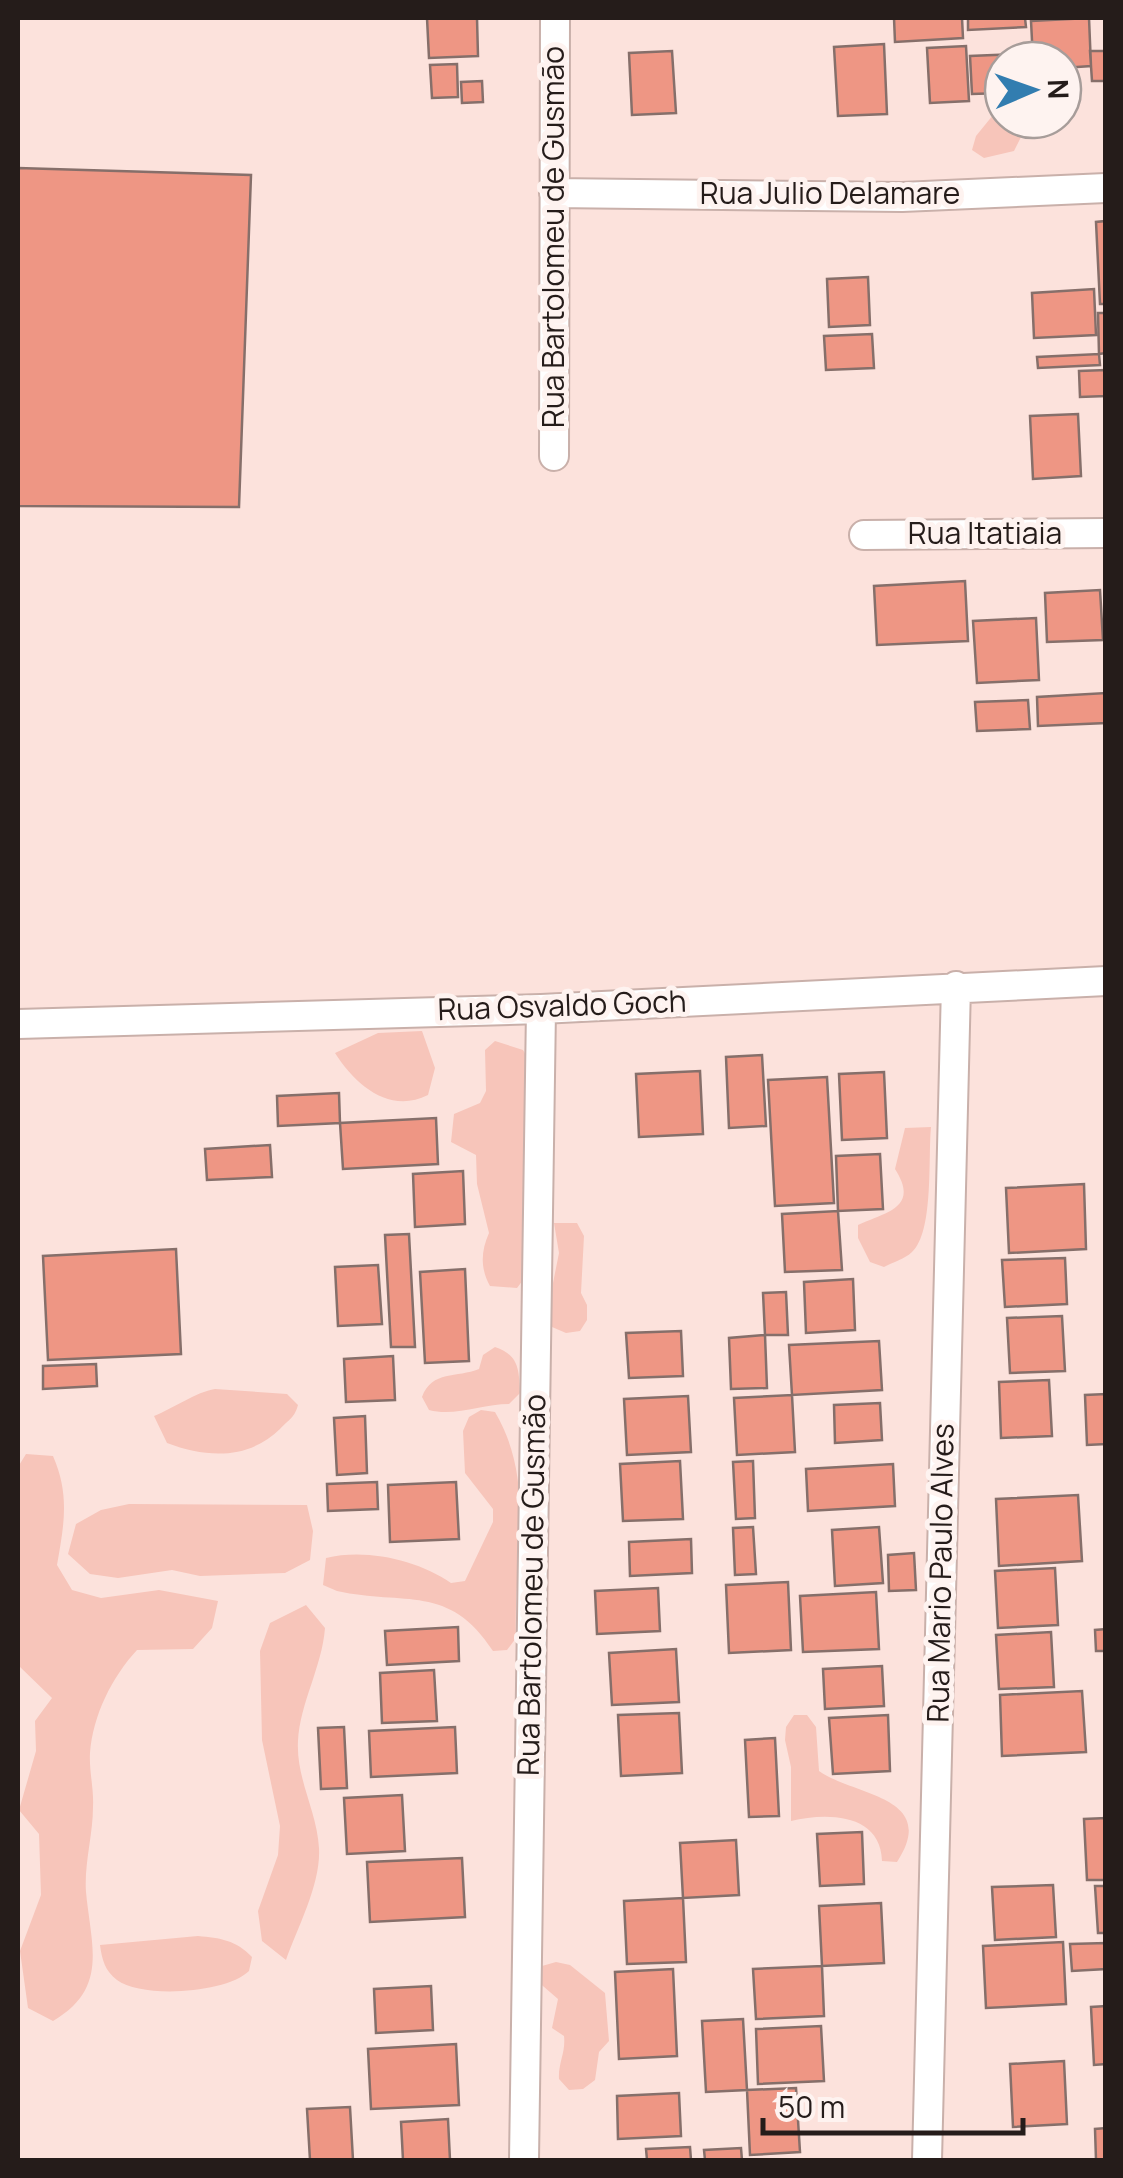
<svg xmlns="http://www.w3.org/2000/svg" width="1123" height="2178" viewBox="0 0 1123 2178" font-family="Manrope,sans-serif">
  <rect width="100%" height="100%" fill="#fce2dc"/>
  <!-- green -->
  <path fill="#f7c5ba" d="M1002 104 1003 120H1020L1021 137 1014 151 984 158 972 150 976 136Z
    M422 1031 435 1068 428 1095C390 1114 356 1086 335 1053L378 1033Z
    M495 1041 523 1050 530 1062 526 1276 517 1288 490 1286C480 1268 481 1251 489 1233L477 1184 476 1155 451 1142 454 1114 480 1103 486 1091 485 1050Z
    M931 1127C928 1157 934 1232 912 1252 905 1259 893 1262 884 1267L870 1262 858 1238V1225C886 1212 920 1208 895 1169L905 1128Z
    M554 1223H577L584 1236 581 1293 587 1305V1320L580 1331 566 1333 552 1327 547 1313 559 1253Z
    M495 1347C519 1355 519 1370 520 1393L509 1404C483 1404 454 1417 429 1410L422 1397C432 1370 457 1378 479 1369L483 1355Z
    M215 1389 287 1394 298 1405C294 1419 289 1419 280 1429 248 1460 207 1458 167 1443L154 1416C174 1408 196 1392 215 1389Z
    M481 1410 495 1412C537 1483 513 1561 516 1638L507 1650 493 1651C449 1583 405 1606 337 1591L323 1585 326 1558C366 1548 418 1560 451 1583L465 1581 493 1522V1509L465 1473 463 1431 469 1417Z
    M26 1454 53 1456C70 1495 64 1525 57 1565L72 1590 101 1598 159 1590 218 1601 212 1628 193 1649 137 1650C112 1677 93 1715 90 1753 89 1771 94 1789 93 1807 93 1835 84 1864 86 1892 91 1946 109 1988 53 2021L28 2008 20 1951 41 1895 39 1834 19 1810 36 1751 35 1721 52 1698 18 1665V1467Z
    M129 1504 307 1505 313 1531 310 1560 285 1573 200 1576 172 1570 118 1578 90 1574 68 1554 76 1524 101 1510Z
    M306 1605 325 1628C322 1667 300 1703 298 1741 296 1779 317 1811 319 1848 321 1884 298 1926 286 1960L262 1941 258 1911 278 1855 280 1826 262 1740 260 1651 270 1623Z
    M794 1715H807L816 1727 819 1771C854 1796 940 1796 897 1862L882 1861C881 1814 828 1812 791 1821V1767L785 1740 786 1727Z
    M198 1936C220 1938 236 1940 252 1957L249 1971C227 1993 142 1999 117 1980 105 1971 102 1960 100 1945Z
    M556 1962 570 1965 605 1993 609 2041 599 2052 595 2080 583 2089 569 2090 559 2079C558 2063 566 2052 564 2036L552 2028 558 1999 536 1980 542 1966Z"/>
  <!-- building -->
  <path fill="#ee9684" stroke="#866f6a" stroke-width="2.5" d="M427 18H477L478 56 429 58Z
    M894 18H962L963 38 895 42Z
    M968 18H1025L1026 27 968 30Z
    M1089 18 1091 66 1063 68V60H1033L1031 21Z
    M884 44 887 114 838 116 834 47Z
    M966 46 969 101 930 103 927 48Z
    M672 51 676 113 632 115 629 53Z
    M1090 51H1106V81H1092Z
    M1019 54V60H1003V93L972 94 970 56Z
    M457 64 458 97 432 98 430 65Z
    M482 81 483 102 462 103 461 82Z
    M1029 120H1044V128H1030Z
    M18 168 251 175 239 507 18 506Z
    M1106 221V304H1100L1096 222Z
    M868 277 870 325 829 327 827 279Z
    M1094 289 1096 335 1034 338 1032 293Z
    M1098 313H1106V353L1099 354Z
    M872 334 874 368 826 370 824 336Z
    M1099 354 1100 365 1038 368 1037 357Z
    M1106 370V396L1080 397 1079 371Z
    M1078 414 1081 476 1033 479 1030 416Z
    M965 581 968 641 877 645 874 586Z
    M1100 590 1103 640 1047 642 1045 593Z
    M1036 618 1039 680 977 683 973 621Z
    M1106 693V723L1038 726 1037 697Z
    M1028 700 1030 729 977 731 975 702Z
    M762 1055 766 1126 729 1128 726 1057Z
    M700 1071 703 1134 639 1137 636 1074Z
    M884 1072 887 1138 842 1140 839 1074Z
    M827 1077 834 1203 775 1206 768 1080Z
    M339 1093 340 1123 278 1126 277 1096Z
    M436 1118 438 1164 343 1169 340 1123Z
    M270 1145 272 1177 207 1180 205 1149Z
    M880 1154 883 1209 838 1211 836 1156Z
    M463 1171 465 1224 415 1227 413 1174Z
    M1084 1184 1086 1249 1009 1253 1006 1188Z
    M838 1211 842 1270 785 1272 782 1214Z
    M409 1234 415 1347H391L385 1235Z
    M176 1249 181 1354 48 1360 43 1256Z
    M1065 1258 1067 1304 1005 1307 1002 1260Z
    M378 1265 382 1324 338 1326 335 1267Z
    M465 1269 469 1361 425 1363 420 1272Z
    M853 1279 855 1330 806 1333 804 1282Z
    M786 1292 788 1335H765L763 1293Z
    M1062 1316 1065 1371 1010 1373 1007 1318Z
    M681 1331 683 1376 629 1378 626 1333Z
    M765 1335 767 1388 731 1389 729 1338Z
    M879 1341 882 1390 792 1395 789 1345Z
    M393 1356 395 1400 346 1402 344 1359Z
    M96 1364 97 1386 43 1389V1366Z
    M1049 1380 1052 1436 1001 1438 999 1382Z
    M1106 1394V1444L1087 1445 1085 1395Z
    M792 1395 795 1452 737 1455 734 1398Z
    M688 1396 691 1452 627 1455 624 1399Z
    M880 1403 882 1440 835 1443 834 1405Z
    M365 1416 367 1473 337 1475 334 1418Z
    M680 1461 683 1519 623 1521 620 1464Z
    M753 1461 755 1518 736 1519 733 1462Z
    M893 1464 895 1506 808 1511 806 1469Z
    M377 1482 378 1509 328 1511 327 1484Z
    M456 1482 459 1539 390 1542 388 1485Z
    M1078 1495 1082 1561 999 1566 996 1499Z
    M753 1527 756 1574 735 1575 733 1528Z
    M879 1527 883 1583 835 1586 832 1530Z
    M691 1539 692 1573 630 1576 629 1542Z
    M914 1553 916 1590 889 1591 888 1555Z
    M1055 1568 1058 1625 998 1628 995 1571Z
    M788 1582 791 1650 729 1653 726 1585Z
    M658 1588 660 1631 597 1634 595 1591Z
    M876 1592 879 1649 803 1652 800 1596Z
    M458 1627 459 1661 387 1665 385 1631Z
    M1106 1629V1651H1096L1095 1630Z
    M1051 1632 1054 1687 999 1689 996 1635Z
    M676 1649 679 1702 612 1705 609 1653Z
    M882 1666 884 1706 825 1709 823 1669Z
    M434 1670 437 1721 382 1723 380 1673Z
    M1082 1691 1086 1752 1002 1756 1000 1695Z
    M679 1713 682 1773 621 1776 618 1715Z
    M888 1715 890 1771 833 1774 829 1718Z
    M344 1727 347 1788 321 1789 318 1728Z
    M455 1727 457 1773 371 1777 369 1731Z
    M775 1738 779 1816 749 1817 745 1740Z
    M402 1795 405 1851 347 1854 344 1798Z
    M1106 1818V1880H1087L1084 1819Z
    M862 1832 864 1884 820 1886 817 1834Z
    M736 1840 739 1895 683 1898 680 1843Z
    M462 1858 465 1917 370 1922 367 1862Z
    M1053 1885 1056 1937 995 1940 992 1887Z
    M1095 1886H1106V1933H1098Z
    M683 1898 686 1962 627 1964 624 1901Z
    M881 1903 884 1963 822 1966 819 1906Z
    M1063 1942 1066 2004 986 2008 983 1946Z
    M1106 1943V1969L1072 1971 1070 1944Z
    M822 1966 824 2016 756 2019 753 1969Z
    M673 1969 677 2056 619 2059 615 1972Z
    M431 1986 433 2030 376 2033 374 1989Z
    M1106 2006V2064L1094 2065 1091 2007Z
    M743 2019 747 2090 706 2092 702 2021Z
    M821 2026 824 2081 758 2084 756 2029Z
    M456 2044 459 2105 371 2109 368 2049Z
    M1064 2061 1067 2124 1013 2127 1010 2064Z
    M796 2088 800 2152 750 2155 747 2090Z
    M679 2093 681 2136 618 2139 617 2096Z
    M350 2107 353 2160H310L307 2109Z
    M448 2119 450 2160H403L401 2122Z
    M1106 2128V2160H1096L1095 2129Z
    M690 2147 691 2160H647L646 2149Z
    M741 2148 742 2160H705L704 2150Z"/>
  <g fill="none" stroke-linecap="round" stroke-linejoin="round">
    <defs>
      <path id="minor" d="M554 193 902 197 1106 188
        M554 456 555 18
        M864 535 1106 533
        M18 1024 541 1009 1106 981
        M524 2160 541 1009
        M927 2160 956 986"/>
    </defs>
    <!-- minor casing -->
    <use href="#minor" stroke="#c9b0aa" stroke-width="32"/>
    <!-- minor -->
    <use href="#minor" stroke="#fff" stroke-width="28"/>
  </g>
  <g text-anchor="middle" stroke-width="10" stroke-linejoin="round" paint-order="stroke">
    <!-- street labels -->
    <g font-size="30" fill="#251c1a" stroke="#fef3f0">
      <text x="830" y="204">Rua Julio Delamare</text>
      <text transform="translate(554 237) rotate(-90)" y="10">Rua Bartolomeu de Gusmão</text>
      <text x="985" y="544">Rua Itatiaia</text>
      <text transform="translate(562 1006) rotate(-2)" y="10">Rua Osvaldo Goch</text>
      <text transform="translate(941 1573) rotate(-89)" y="10">Rua Mario Paulo Alves</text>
      <text transform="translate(532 1585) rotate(-89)" y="10">Rua Bartolomeu de Gusmão</text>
    </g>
  </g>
  <!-- border -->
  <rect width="1123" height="2178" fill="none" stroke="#251c1a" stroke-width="40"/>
  <!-- north arrow -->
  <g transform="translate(1033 90) rotate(88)"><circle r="48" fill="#fef3f0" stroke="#a79d9a" stroke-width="2.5"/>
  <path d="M0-8L18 38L0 25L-18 38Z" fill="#327db0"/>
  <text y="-15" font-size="28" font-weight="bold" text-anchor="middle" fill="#251c1a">N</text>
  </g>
  <!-- scale -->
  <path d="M763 2118v15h260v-15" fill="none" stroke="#251c1a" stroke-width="5"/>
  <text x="778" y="2118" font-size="30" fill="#251c1a" stroke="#fef3f0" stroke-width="8" paint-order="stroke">50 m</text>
</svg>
